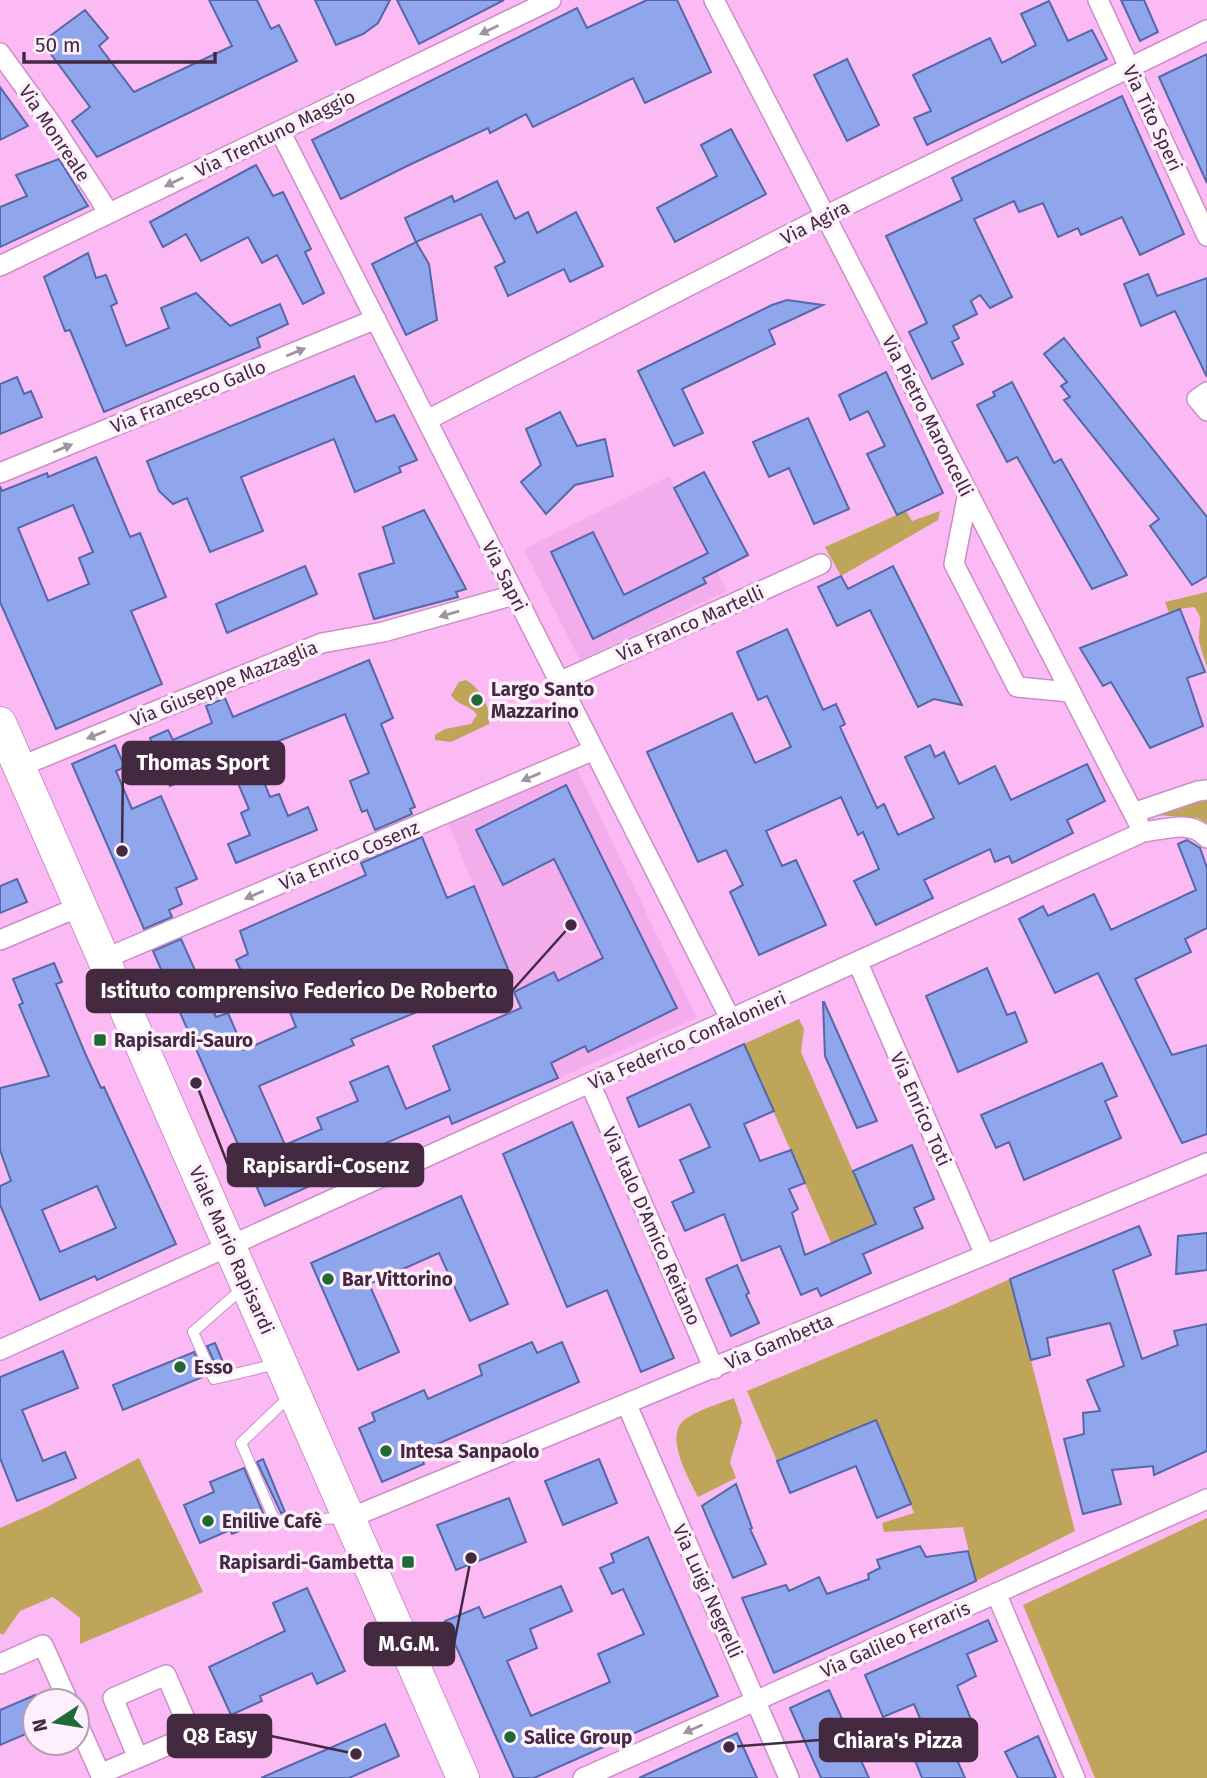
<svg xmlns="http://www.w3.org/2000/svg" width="1207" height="1778" viewBox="0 0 1207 1778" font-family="'Fira Sans',sans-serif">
  <rect width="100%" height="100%" fill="#fbbaf4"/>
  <!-- built -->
  <path fill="#f3adec" d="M669 476 727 591 580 660 524 549Z
    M577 769 697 1018 558 1078 519 996 448 823Z"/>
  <!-- green -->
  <path fill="#bfa559" d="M906 511 912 521 940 511 938 520 841 576 825 547Z
    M1207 592V668C1205 660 1202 653 1200 645 1195 629 1207 622 1194 607L1180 609 1169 613 1165 602Z
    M466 680C480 688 492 708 489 724L451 742 435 740V735L445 729 471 724 477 715C471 705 458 706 451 695L459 682Z
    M1193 799 1207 800V823L1198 818 1157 815Z
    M799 1019 804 1029 801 1052 876 1224 831 1243 744 1044Z
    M1010 1279 1075 1531 976 1581 963 1527 884 1532 882 1523 914 1513 876 1420 777 1461 747 1391 948 1307Z
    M734 1398 742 1422 730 1462 736 1478 698 1497C689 1479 664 1437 684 1420 697 1410 719 1404 734 1398Z
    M139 1458 203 1592 80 1644V1618L53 1597 20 1611 3 1635 0 1633V1528L47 1507Z
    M1207 1518V1778H1095L1023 1605Z"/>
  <!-- building -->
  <path fill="#90a6ec" stroke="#5467a8" stroke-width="2" fill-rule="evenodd" d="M209 0H257L271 29 279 25 297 61 97 157 72 121 90 107 42 42 85 10 108 38 99 46 134 92 232 46Z
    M315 0H390L378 23 363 34 336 45Z
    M397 0H504L419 44Z
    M647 0H677L711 72 645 103 633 78 533 127 526 114 490 133 488 128 407 166 341 199 312 140 577 8 587 28Z
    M1121 0H1144L1158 32 1140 41Z
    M1049 1 1068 41 1092 30 1107 59 927 145 914 118 931 111 913 75 990 38 1002 63 1036 45 1021 14Z
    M1207 54V183L1159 77Z
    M847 59 879 125 847 141 814 75Z
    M0 87 28 126 0 140Z
    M1122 96 1184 234 1140 255 1122 217 1081 235 1078 228 1058 237 1043 203 1019 212 1014 201 974 219 1012 297 990 308 980 295 971 301 977 314 953 326 959 338 952 342 963 364 932 379 909 332 927 323 886 236 962 200 952 178Z
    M731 129 766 194 675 242 657 208 717 176 701 145Z
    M59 159 88 206 0 247V207L27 196 16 175Z
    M256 165 273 196 283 192 311 249 305 252 324 293 303 304 277 255 262 263 248 237 201 261 186 234 163 247 150 222Z
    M497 181 515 219 528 212 537 233 576 212 603 266 570 282 564 269 508 296 495 267 505 262 481 214 416 242 405 218 452 196 454 202Z
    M416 242 429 264 437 320 406 335 372 264Z
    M88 253 96 278 106 275 117 303 111 306 126 346 169 328 161 308 196 293 230 326 280 304 288 324 257 338 260 347 104 412 70 330 65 331 44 277Z
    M1148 274 1157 296 1207 278V377L1175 311 1141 326 1124 284Z
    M787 300 823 305 769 330 775 344 682 389 703 433 674 446 638 371 772 305Z
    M1064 338 1207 517V576L1192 585 1150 526 1159 519 1064 400 1070 397 1061 386 1067 382 1044 354Z
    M886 372 943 493 897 515 867 454 885 446 868 411 850 420 839 395Z
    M354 376 376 422 394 415 417 460 399 467 401 472 355 492 334 439 241 477 263 531 210 552 187 498 173 504 159 491 147 461Z
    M17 377 24 394 31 391 42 417 0 434V384Z
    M1012 382 1054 463 1061 459 1127 575 1092 589 1017 457 1007 462 977 405 995 396 993 392Z
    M560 412 577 446 605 439 613 476 575 485 546 514 521 482 541 465 526 429Z
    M808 418 849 509 814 524 789 468 769 477 753 442Z
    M96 457 130 537 140 533 166 597 131 611 162 684 56 729 0 602V486L2 491 47 473 48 477ZM73 505 93 552 79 558 89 584 48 601 18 528Z
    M704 472 748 555 703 578 706 583 593 639 551 552 593 532 624 595 708 553 674 488Z
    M424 510 466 589 456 592 458 597 374 619 359 574 394 563 383 527Z
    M305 566 317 594 227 633 216 604Z
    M893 566 924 628 962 705 934 699 918 707 870 610 837 626 818 587 841 576 848 589Z
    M1180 609 1205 672 1187 678 1203 726 1150 748 1111 682 1103 686 1080 648Z
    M787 629 823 710 836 704 845 724 840 727 877 808 884 804 898 835 934 818 905 757 930 745 935 757 944 752 959 784 995 766 1011 800 1087 764 1105 801 1067 820 1073 833 1012 863 1009 856 995 862 990 849 924 880 933 898 876 925 854 881 879 869 863 832 858 835 841 797 766 831 782 866 796 860 826 925 759 955 730 892 743 885 726 850 698 862 647 752 732 713 755 763 791 747 767 696 758 700 737 652Z
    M369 660 393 718 381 724 415 807 410 809 412 814 375 830 367 810 362 812 350 781 369 773 345 714 252 752 270 797 279 794 288 816 308 807 317 830 236 863 228 844 250 835 241 813 249 809 229 762 170 786 150 738 168 730 173 740 212 723 206 706 225 698 233 717Z
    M115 745 125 767 116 771 132 809 161 796 197 879 176 888 182 904 169 910 172 917 144 929 72 764Z
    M566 785 677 1008 588 1052 585 1046 551 1063 558 1078 452 1124 449 1116 351 1158 355 1166 265 1206 153 951 181 939 216 1017 228 1013 244 1050 296 1027 279 985 254 999 236 960 248 954 240 931 366 875 361 863 422 837 447 898 474 886 510 974 351 1039 354 1045 259 1086 285 1145 322 1129 317 1118 358 1101 350 1082 388 1066 406 1109 450 1090 433 1046 521 1008 514 992 554 972 558 981 603 958 554 859 503 885 476 830Z
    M1187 840 1200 848 1207 868V928L1185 939 1191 952 1135 979 1172 1055 1207 1045V1134L1182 1143 1098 973 1055 993 1019 919 1043 906 1048 916 1094 894 1111 930 1196 890 1178 844Z
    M17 879 27 902 0 913V886Z
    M54 963 62 982 56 984 85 1053 101 1088 104 1087 176 1244 97 1280 95 1276 40 1300 0 1205V1186L11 1181 0 1150V1088L49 1076 19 1005 23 1003 13 979ZM97 1186 116 1228 60 1252 42 1210Z
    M987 968 1007 1015 1015 1012 1027 1042 958 1072 926 996Z
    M823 1002H824L877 1121 857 1128 825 1056Z
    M744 1044 774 1111 744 1124 760 1161 791 1150 805 1183 789 1189 798 1209 792 1213 805 1255 876 1224 853 1171 912 1145 934 1199 914 1208 923 1228 863 1254 871 1273 821 1296 817 1288 801 1295 780 1246 742 1261 724 1214 685 1231 672 1202 694 1192 680 1160 710 1147 690 1104 639 1127 627 1098Z
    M1102 1063 1117 1096 1105 1101 1121 1138 1024 1180 1009 1142 996 1148 981 1115Z
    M572 1122 674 1358 641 1372 607 1290 567 1307 503 1154Z
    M461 1196 508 1304 470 1321 439 1253 369 1284 399 1352 358 1370 311 1263Z
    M1139 1226 1151 1255 1113 1270 1142 1359 1178 1345 1174 1331 1207 1324V1451L1154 1475 1153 1466 1112 1470 1121 1504 1083 1514 1064 1439 1084 1434 1083 1413 1100 1411 1087 1380 1124 1366 1110 1323 1047 1338 1050 1355 1031 1360 1010 1279Z
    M1207 1233V1270L1176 1274 1178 1236Z
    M737 1265 749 1293 746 1295 759 1323 731 1336 706 1279Z
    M532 1342 537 1353 562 1342 579 1382 419 1452 424 1464 382 1482 359 1428 375 1421 372 1413 424 1390 428 1399 482 1375 479 1365Z
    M215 1343 225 1367 218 1370 207 1346Z
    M63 1351 78 1388 22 1410 43 1461 65 1452 76 1478 17 1501 0 1458V1377Z
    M194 1352 205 1376 123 1410 113 1385Z
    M876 1420 911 1504 877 1518 856 1466 790 1493 777 1461Z
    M263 1459 285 1512 281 1513 257 1462Z
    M599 1459 617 1503 563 1525 545 1481Z
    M244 1468 266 1520 232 1534 230 1530 200 1543 184 1505 214 1492 210 1482Z
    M736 1484 752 1528 750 1529 766 1564 733 1578 702 1506Z
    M509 1498 526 1542 456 1570 437 1525Z
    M648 1537 718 1696 534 1778H514L445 1621 479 1607 484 1618 561 1586 572 1611 530 1629 537 1648 507 1661 531 1716 610 1682 598 1654 644 1634 623 1589 612 1594 600 1568 614 1562 611 1554Z
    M920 1546 926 1557 968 1551 976 1581 774 1673 742 1598 786 1585 789 1591 819 1577 827 1594 869 1579 868 1574 880 1568 877 1560Z
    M307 1588 345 1671 317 1684 312 1673 260 1696 262 1701 231 1715 209 1667 285 1631 273 1603Z
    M988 1620 997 1641 967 1654 976 1676 957 1686 973 1724 930 1742 914 1704 883 1717 865 1675Z
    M829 1690 869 1778H821L790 1708Z
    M35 1695V1730L0 1745V1710Z
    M385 1724 399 1756 349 1778H261Z
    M737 1733 757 1778H639L689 1755Z
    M946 1735 965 1778H922L911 1750Z
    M1038 1736 1056 1778H1018L1005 1752Z"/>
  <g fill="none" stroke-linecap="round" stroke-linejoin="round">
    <defs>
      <path id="service" d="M244 1287 193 1332 214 1379 277 1364
        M289 1397 241 1443 275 1521 343 1518"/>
      <path id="minor" d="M714 0 1143 832
        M1098 0 1207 236
        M0 53 52 125 109 213
        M280 131 731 1020
        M0 266 551 0
        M1207 392 1197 399 1207 411
        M427 420 825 216 1207 30
        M0 473 376 319
        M968 493 954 564 1017 687 1070 692
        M559 682 821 564
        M19 767 322 643 383 632 514 595
        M1133 813 1198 791 1207 790
        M0 940 81 906
        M104 959 594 750
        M858 963 985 1255
        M590 1083 714 1369
        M0 1350 1143 832C1165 830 1191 819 1207 838
        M627 1405 789 1778
        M350 1518 1207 1163
        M996 1593 1075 1778
        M0 1664 43 1645 68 1701
        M77 1722 102 1778
        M100 1774 192 1735 166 1675 113 1698 138 1758
        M583 1778 1207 1499"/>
      <path id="primary" d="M0 723 463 1778"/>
    </defs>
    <!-- service casing -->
    <use href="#service" stroke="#cc8ec6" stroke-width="12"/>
    <!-- minor casing -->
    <use href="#minor" stroke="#cc8ec6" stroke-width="22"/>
    <!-- primary casing -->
    <use href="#primary" stroke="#cc8ec6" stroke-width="34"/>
    <!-- service -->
    <use href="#service" stroke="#fff" stroke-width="10"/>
    <!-- minor -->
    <use href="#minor" stroke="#fff" stroke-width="19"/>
    <!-- primary -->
    <use href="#primary" stroke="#fff" stroke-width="32"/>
  </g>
  <!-- one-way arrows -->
  <defs><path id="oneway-solid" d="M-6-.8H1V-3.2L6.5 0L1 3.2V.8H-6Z" transform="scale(1.75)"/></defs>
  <g fill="#a194a0">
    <use href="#oneway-solid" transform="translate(489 30) rotate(154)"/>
    <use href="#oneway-solid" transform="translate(174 182) rotate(154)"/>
    <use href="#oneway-solid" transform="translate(296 352) rotate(-22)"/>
    <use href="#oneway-solid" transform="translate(63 448) rotate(-22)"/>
    <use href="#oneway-solid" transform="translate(449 614) rotate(164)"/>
    <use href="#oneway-solid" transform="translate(96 735) rotate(158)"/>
    <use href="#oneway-solid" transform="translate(531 777) rotate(157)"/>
    <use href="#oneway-solid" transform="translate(254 895) rotate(157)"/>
    <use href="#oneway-solid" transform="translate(693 1729) rotate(156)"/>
  </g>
  <!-- markers -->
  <g fill="#1f6937" stroke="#fdeffb" stroke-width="2.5">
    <circle cx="477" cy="700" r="7"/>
    <rect x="93" y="1033" width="14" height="14" rx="3.5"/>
    <circle cx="328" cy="1279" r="7"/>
    <circle cx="180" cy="1367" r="7"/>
    <circle cx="386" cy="1451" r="7"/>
    <circle cx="208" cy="1521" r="7"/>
    <rect x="401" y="1555" width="14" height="14" rx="3.5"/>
    <circle cx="510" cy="1737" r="7"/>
  </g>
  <g text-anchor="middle" stroke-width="7" stroke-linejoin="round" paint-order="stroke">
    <!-- street labels -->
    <g font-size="19" fill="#432a41" stroke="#fdeffb">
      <text transform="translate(1153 118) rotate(65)" y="7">Via Tito Speri</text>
      <text transform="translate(55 133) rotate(56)" y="7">Via Monreale</text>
      <text transform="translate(275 133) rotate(-26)" y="7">Via Trentuno Maggio</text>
      <text transform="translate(815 222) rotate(-27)" y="7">Via Agira</text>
      <text transform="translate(188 396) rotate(-22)" y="7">Via Francesco Gallo</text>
      <text transform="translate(928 416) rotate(63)" y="7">Via Pietro Maroncelli</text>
      <text transform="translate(505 576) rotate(63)" y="7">Via Sapri</text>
      <text transform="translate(690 623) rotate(-24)" y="7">Via Franco Martelli</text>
      <text transform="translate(224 683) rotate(-22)" y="7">Via Giuseppe Mazzaglia</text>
      <text transform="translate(349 855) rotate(-23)" y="7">Via Enrico Cosenz</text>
      <text transform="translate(687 1040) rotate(-24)" y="7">Via Federico Confalonieri</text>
      <text transform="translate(921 1109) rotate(66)" y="7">Via Enrico Toti</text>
      <text transform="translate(652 1226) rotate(66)" y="7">Via Italo D'Amico Reitano</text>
      <text transform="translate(232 1250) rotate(66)" y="7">Viale Mario Rapisardi</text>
      <text transform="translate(779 1341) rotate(-23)" y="7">Via Gambetta</text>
      <text transform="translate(708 1591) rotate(66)" y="7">Via Luigi Negrelli</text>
      <text transform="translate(895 1639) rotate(-24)" y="7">Via Galileo Ferraris</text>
    </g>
    <!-- poi labels -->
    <g font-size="19" font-weight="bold" fill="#432a41" stroke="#fdeffb" text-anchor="start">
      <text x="491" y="696">Largo Santo<tspan x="491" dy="22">Mazzarino</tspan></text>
      <text x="114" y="1047">Rapisardi-Sauro</text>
      <text x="342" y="1286">Bar Vittorino</text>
      <text x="194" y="1374">Esso</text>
      <text x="400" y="1458">Intesa Sanpaolo</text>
      <text x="222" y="1528">Enilive Cafè</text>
      <text x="394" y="1569" text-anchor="end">Rapisardi-Gambetta</text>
      <text x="524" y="1744">Salice Group</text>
    </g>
  </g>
  <!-- callouts -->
  <path fill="none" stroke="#432a41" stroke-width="2.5" d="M122 851L123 763M571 925L512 991M196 1083L228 1165M471 1558L454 1644M356 1754L271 1736M729 1747L820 1740"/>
  <g fill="#432a41" stroke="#fdeffb" stroke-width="2.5">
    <circle cx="122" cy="851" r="7"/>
    <circle cx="571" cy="925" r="7"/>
    <circle cx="196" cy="1083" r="7"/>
    <circle cx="471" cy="1558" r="7"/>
    <circle cx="356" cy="1754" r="7"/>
    <circle cx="729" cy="1747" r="7"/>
  </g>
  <g fill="#432a41" stroke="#432a41" stroke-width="2.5">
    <rect x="123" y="742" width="161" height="42" rx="7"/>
    <rect x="87" y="970" width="425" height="42" rx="7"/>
    <rect x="228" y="1144" width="195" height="42" rx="7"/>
    <rect x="365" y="1623" width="89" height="42" rx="7"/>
    <rect x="168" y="1715" width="103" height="42" rx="7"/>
    <rect x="820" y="1719" width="157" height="42" rx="7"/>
  </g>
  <g font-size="21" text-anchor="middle" font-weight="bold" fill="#fff">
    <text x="203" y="770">Thomas Sport</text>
    <text x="299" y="998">Istituto comprensivo Federico De Roberto</text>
    <text x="326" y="1173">Rapisardi-Cosenz</text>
    <text x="409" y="1651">M.G.M.</text>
    <text x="220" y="1743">Q8 Easy</text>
    <text x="898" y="1748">Chiara's Pizza</text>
  </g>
  <!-- north arrow -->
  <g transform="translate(56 1722) rotate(258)"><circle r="33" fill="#fdeffb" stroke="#b3a0b1" stroke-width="2"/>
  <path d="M0-5L12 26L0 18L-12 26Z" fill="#1f6937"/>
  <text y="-10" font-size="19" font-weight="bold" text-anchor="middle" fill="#432a41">N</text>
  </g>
  <!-- scale -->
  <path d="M24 52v10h191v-10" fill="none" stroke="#432a41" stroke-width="3.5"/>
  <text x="35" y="52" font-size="21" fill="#432a41" stroke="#fdeffb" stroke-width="5" paint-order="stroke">50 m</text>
</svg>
